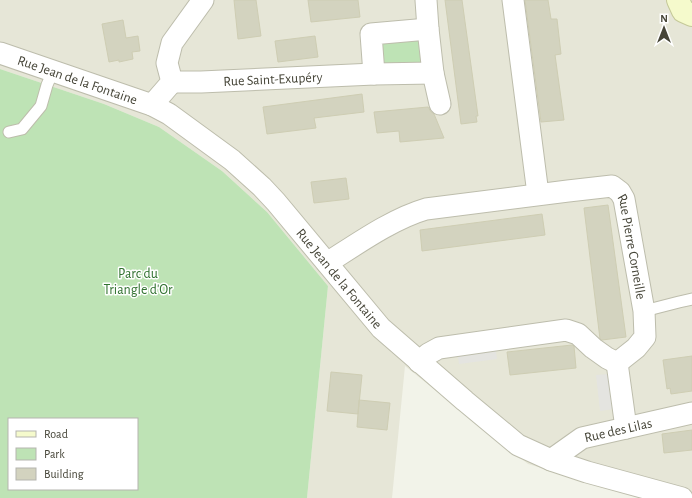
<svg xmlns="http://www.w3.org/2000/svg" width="692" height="498" viewBox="0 0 692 498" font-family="'Alegreya Sans',sans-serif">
  <rect width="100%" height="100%" fill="#f2f3e9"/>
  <!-- residential -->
  <path fill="#e6e6d7" d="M0 0H692V498H643L528 464 405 366 392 498H307L328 286 267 212 222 171 159 127 104 104 0 69Z"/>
  <!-- green -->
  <path fill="#bee3b5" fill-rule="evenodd" d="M425 34 427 68 377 71 376 37Z
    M0 69 104 104 159 127 222 171 267 212 328 286 307 498H0ZM9 419H137V489H9Z"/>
  <!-- parking -->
  <path fill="#e4e4e0" d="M495 345 497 359 459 364 457 350Z
    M610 374 614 409 600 411 596 375Z"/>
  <!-- building -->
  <path fill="#d3d3bf" stroke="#cecdb3" d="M234 0H256L261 36 238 39Z
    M308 0H358L360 17 311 22Z
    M445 0H462L478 116H476L477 122 461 124Z
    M525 0H548L551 19H557L561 54 555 55 564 120 541 122Z
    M123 20 126 38 138 36 140 51 132 52 133 59 119 62V60L109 62 102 24Z
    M315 36 318 57 278 62 275 41Z
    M362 94 364 112 314 118 316 128 267 134 263 107Z
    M428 107 431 112 434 114 444 138 400 142 399 131 377 133 374 112Z
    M346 178 349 199 314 203 311 182Z
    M608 205 626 337 602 340 600 339 584 208Z
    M542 214 545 235 422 251 420 230Z
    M572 345 574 346 576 368 510 375 507 352Z
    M692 356V391L671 394 670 388 667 389 663 360Z
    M331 372 362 375 358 414 327 411Z
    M359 400 390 403 387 430 357 427Z
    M692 430V450L664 453 662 434Z"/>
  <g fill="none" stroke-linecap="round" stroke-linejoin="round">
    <defs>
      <path id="lane" d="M9 132 22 129 41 106 47 85 53 71
        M644 311 679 302 692 299"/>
      <g id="street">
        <path d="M513 0 538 194"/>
        <path id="s1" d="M0 53 152 105 169 114 232 160 262 187 276 202 381 328 465 401 518 445 551 460 587 472 682 498"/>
        <path d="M433 73 440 104"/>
        <path d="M374 74 371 34 428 29"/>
        <path id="s2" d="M172 82H201L374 74 433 73 428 29 426 0"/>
        <path d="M152 105 172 82 167 63 172 43 203 0"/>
        <path id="s3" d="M327 263C357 244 392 219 426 209L568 191 612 186 620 192 624 199 644 311 645 337 636 348 617 363"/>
        <path d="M419 362 428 354 439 348 566 330 578 334 593 348 607 358 617 363"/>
        <path d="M617 363 626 428"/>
        <path id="s4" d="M551 460 582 438 692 413"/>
      </g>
      <path id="secondary" d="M678 0 683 11 692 15"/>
    </defs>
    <!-- lane casing -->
    <use href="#lane" stroke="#bdbdac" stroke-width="13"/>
    <!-- street casing -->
    <use href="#street" stroke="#bdbdac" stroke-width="23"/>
    <!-- secondary casing -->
    <use href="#secondary" stroke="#c4c898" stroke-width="24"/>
    <!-- lane -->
    <use href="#lane" stroke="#fff" stroke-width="11"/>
    <!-- street -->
    <use href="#street" stroke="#fff" stroke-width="21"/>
    <!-- secondary -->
    <use href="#secondary" stroke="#f5facc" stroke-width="22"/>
  </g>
  <g text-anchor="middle" stroke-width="3" stroke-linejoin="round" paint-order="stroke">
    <!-- street labels -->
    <g font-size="14" fill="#464538" stroke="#fff">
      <text dy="5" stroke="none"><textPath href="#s2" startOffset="101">Rue Saint-Exupéry</textPath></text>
      <text dy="5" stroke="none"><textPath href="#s1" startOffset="82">Rue Jean de la Fontaine</textPath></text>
      <text dy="5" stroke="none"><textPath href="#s3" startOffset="367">Rue Pierre Corneille</textPath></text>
      <text dy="5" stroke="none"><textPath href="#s1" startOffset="418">Rue Jean de la Fontaine</textPath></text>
      <text dy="5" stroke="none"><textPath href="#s4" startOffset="75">Rue des Lilas</textPath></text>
    </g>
    <!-- park labels -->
    <g font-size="14" fill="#317230" stroke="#fff">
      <text x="138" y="278">Parc du<tspan x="138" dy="16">Triangle d'Or</tspan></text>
    </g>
  </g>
  <!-- legend -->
  <rect x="8" y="418" width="130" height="72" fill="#ffffff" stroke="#b5b5af"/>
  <rect x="16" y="431" width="20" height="6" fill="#f5facc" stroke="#b5b5af"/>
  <text x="44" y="438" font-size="12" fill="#464538">Road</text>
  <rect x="16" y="448" width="20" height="12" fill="#bee3b5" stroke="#b5b5af"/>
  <text x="44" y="458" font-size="12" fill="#464538">Park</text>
  <rect x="16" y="468" width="20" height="12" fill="#d3d3bf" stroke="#b5b5af"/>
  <text x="44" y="478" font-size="12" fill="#464538">Building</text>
  <!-- north arrow -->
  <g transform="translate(664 28)" stroke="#ffffff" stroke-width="3" paint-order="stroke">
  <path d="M0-3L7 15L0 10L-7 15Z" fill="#464538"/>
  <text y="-6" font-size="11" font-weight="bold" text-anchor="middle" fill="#464538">N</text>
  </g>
</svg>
